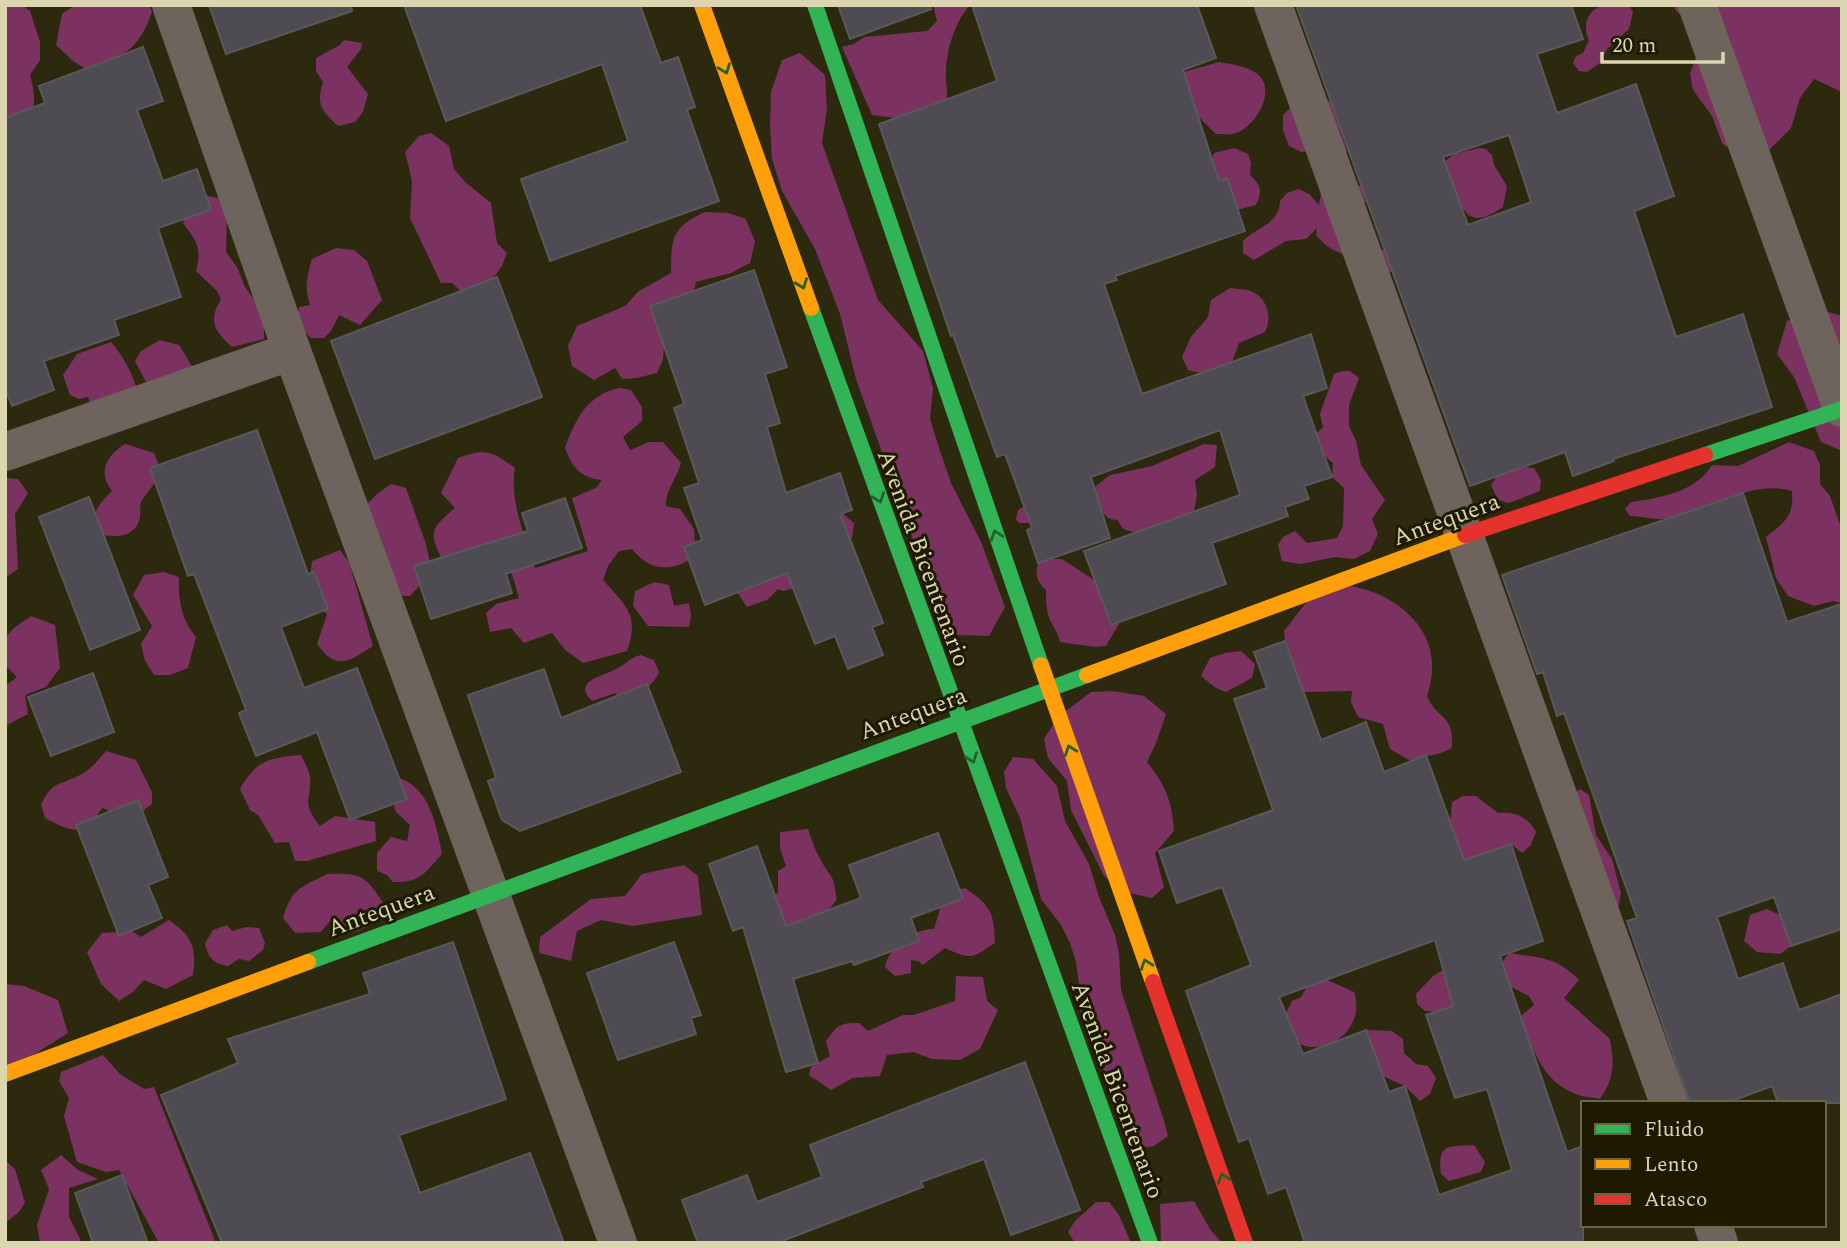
<svg xmlns="http://www.w3.org/2000/svg" width="1847" height="1248" viewBox="0 0 1847 1248" font-family="Spectral,serif">
  <rect width="100%" height="100%" fill="#2c290f"/>
  <!-- green -->
  <path fill="#7b3260" d="M5 5H22L30 11 40 42V60L30 75C40 113 32 114 5 139Z
    M75 5H149L152 12C137 53 124 55 86 69L73 61 56 45 62 14Z
    M933 5H970C953 24 945 55 946 80 947 92 948 101 946 113L911 120 872 115 842 47 854 44 864 37 927 31 937 21Z
    M1603 5H1629L1633 12 1629 29 1607 49 1600 63 1587 72 1579 71 1573 63 1576 56 1583 53 1589 40C1582 25 1587 11 1603 5Z
    M1672 5H1842V92L1814 79 1800 98 1791 128 1770 149 1749 154 1723 145 1712 116 1693 90 1690 74 1705 29 1678 13Z
    M344 40 362 43 361 49 347 67 368 94 363 112 355 122 338 126C321 110 316 105 323 82L316 71V58L340 45Z
    M800 53 825 75 827 109 822 143 878 300 923 351 933 388 930 419 940 451 951 483 981 542 1005 607 989 636 957 635 938 610 856 379 840 314 815 249 782 191 772 159 770 125 771 92 782 60Z
    M1219 62C1230 64 1246 66 1256 73 1279 89 1255 129 1233 134 1228 135 1221 134 1216 134L1160 79Z
    M1299 99 1330 101 1347 150 1344 158 1331 149 1301 152 1289 146 1283 130V115Z
    M431 133 449 146 454 169 465 182 491 203 497 243 507 253 502 266 484 290 465 295 452 283H441L410 218 412 181 405 152 419 136Z
    M1234 148 1248 154 1251 163 1250 175C1261 185 1263 191 1256 205L1237 210 1227 178 1211 183 1206 174 1216 170 1212 158 1214 153Z
    M1480 148 1486 149 1492 155 1494 165 1507 186 1503 207C1457 240 1462 190 1442 164L1454 154Z
    M1367 184 1383 196 1360 204 1376 252 1430 232 1393 271 1373 276C1364 270 1355 260 1345 255 1332 250 1325 246 1316 235L1317 228 1306 239 1286 241 1254 260 1243 253V241C1256 227 1279 225 1280 201L1287 193 1299 189 1309 194 1319 205 1322 187 1358 186Z
    M201 195 219 198 227 214 226 252 237 267 245 287 259 306 264 321V339L232 347C214 331 208 321 221 299L217 291 196 271C202 247 197 242 183 223L191 202Z
    M705 212 728 213 746 219 755 242 750 263 731 273 696 282 692 300 665 332 663 360 657 373 637 378 622 379 615 368 594 380 572 366 568 346 577 326 625 306 639 291 671 273C671 238 672 227 705 212Z
    M336 248 354 250 367 261 382 300 360 325 339 315 331 331 324 338H311L296 323 299 307 310 305C304 288 307 276 312 259Z
    M1230 288C1237 289 1247 289 1253 292 1268 299 1272 319 1265 332L1239 343 1232 362 1201 373 1188 370 1182 357 1191 337 1208 317 1211 300Z
    M1825 311 1842 316V451L1821 442 1794 377 1777 354 1787 321Z
    M160 340 179 345 192 366 150 390 135 361 141 351Z
    M111 342C123 356 134 375 138 394L93 412 88 397 79 399 70 395 63 375 77 354Z
    M1342 371H1350L1359 378 1349 405V426L1356 441 1361 465 1385 500 1372 519 1378 534 1370 551 1354 559 1335 557 1301 564 1282 561 1278 545 1283 537 1295 531 1307 543 1337 538 1343 526 1344 488 1332 477 1333 463 1324 455 1316 434 1323 427 1320 414 1334 374Z
    M620 388 631 390 642 407V421L623 437 630 450 649 442H663L681 463C677 478 665 491 666 506L680 509 694 529 696 557C671 571 651 573 632 549L619 551 608 566 603 580C626 606 640 615 627 651L583 663 565 650 552 633 524 643 511 628 490 632 486 613 496 604 519 598 507 558 443 561C428 531 430 530 455 508L441 493 458 458C486 448 491 451 515 468 509 501 525 536 535 568L588 551 572 498 596 488 602 480C580 477 573 469 565 448 575 420 587 394 620 388Z
    M1789 442 1814 451 1820 465V484L1830 496 1842 530V603L1833 601 1814 606 1788 596 1776 578 1766 537C1785 522 1794 516 1792 491 1750 479 1709 511 1669 518 1657 521 1642 516 1630 516L1625 509 1631 502C1660 498 1696 492 1712 465L1738 466Z
    M125 444 154 453 162 473C156 482 148 491 142 500 139 505 141 512 140 517 136 538 115 538 99 534 89 514 98 505 112 491 97 472 107 455 125 444Z
    M1204 444 1217 445 1215 467 1195 480 1197 495 1194 512 1138 532C1128 532 1121 530 1118 520 1104 520 1102 511 1098 499L1047 523H1019L1016 519 1018 510 1026 505 1090 491 1110 475 1152 466Z
    M1524 467 1534 468 1541 480 1540 491 1509 503 1498 500 1491 485 1497 476Z
    M5 478 18 479 28 493 15 514 18 569 5 578Z
    M391 484 406 488 426 544 432 572 410 596H402L364 507 377 494Z
    M840 511 854 523 852 538 836 544 804 586 783 591 778 589 767 600 747 607 733 586Z
    M340 550 349 562 373 646C349 661 337 672 317 644L327 614C307 599 309 584 312 561Z
    M1050 559H1062L1094 580 1110 625 1120 622 1106 646 1095 647 1060 642C1058 633 1054 628 1050 620 1046 611 1046 600 1046 590 1037 582 1035 575 1038 563Z
    M164 572 179 577C178 599 181 620 196 637L188 668 170 675H154L145 661 141 644 152 626 133 595 144 575Z
    M654 582 669 585 674 606 689 603 691 615 689 627 648 626 633 606 635 591Z
    M1336 582C1353 587 1374 590 1388 599 1426 621 1441 655 1427 696 1437 721 1454 712 1452 748 1438 756 1426 755 1411 761L1390 749 1383 724 1358 717 1351 702 1352 691 1304 692 1285 641 1284 631 1315 591Z
    M31 616 55 625 60 668 46 687 25 695 28 714 5 726V686L17 677 5 665V638L14 628Z
    M1241 651 1255 664 1252 678 1226 692 1216 688 1201 676 1210 658 1225 653Z
    M641 655 654 660 659 672C653 688 633 698 619 708L616 693 592 701C571 681 604 676 616 669 626 664 631 657 641 655Z
    M1112 691 1144 696 1166 714 1156 743 1147 762C1166 786 1172 801 1174 831L1155 853 1164 887 1152 898 1124 892 1104 876 1071 810 1067 781 1048 758 1044 739 1058 717 1091 692Z
    M106 751 136 760 152 792V804L131 820 102 808C84 837 73 833 45 818L41 804C53 782 56 786 76 777 88 772 98 761 106 751Z
    M301 755C304 761 309 770 310 777 312 801 300 801 320 826L335 816 375 822 376 841 307 861H295L289 842 275 843 258 815 250 810 240 789C257 760 268 758 301 755Z
    M1013 757 1033 759 1057 786 1065 821 1089 864 1099 897 1115 935 1119 953 1121 990 1164 1121 1168 1136 1154 1146 1136 1149 1080 1013 1084 1001 1080 992 1076 962 1070 943 1061 925 1041 899 1020 818 1006 788 1004 772Z
    M399 778C429 787 437 826 442 854 425 873 420 883 393 882L387 875 377 871V853L391 837 407 841 410 825 396 812 390 794Z
    M1580 789 1589 795 1596 835 1612 859 1621 893 1618 909 1567 800Z
    M1463 796H1476L1498 813C1515 812 1527 816 1536 832L1531 845 1522 853 1511 844 1458 862 1450 824 1452 802Z
    M808 829C814 848 820 861 831 876 835 882 835 892 837 899L826 914 796 940 758 916 778 892V871L786 866 780 849V832Z
    M684 865 698 876 702 915 633 926 601 920 577 931 571 961 539 953 540 937 591 899 625 896 642 874Z
    M327 874C361 873 365 875 383 903 378 924 365 930 346 934L330 921 321 932 295 933 283 918C292 888 300 888 327 874Z
    M965 888C991 906 994 912 995 943 971 959 971 960 945 948L923 965 918 961 911 960V973L895 976 885 967C890 945 911 930 934 929 942 906 939 893 965 888Z
    M1767 909 1780 915 1791 946 1780 954 1757 952 1744 941 1750 915Z
    M169 920C192 936 197 947 193 975L166 989 144 980 133 992 119 1001 101 984 87 952 102 933 132 931 141 937Z
    M227 925 232 931 246 927 259 928 265 943 263 950 249 961 239 959 228 966C213 964 208 957 205 943L213 930Z
    M1509 953C1540 958 1556 956 1579 980L1564 998 1610 1039C1614 1065 1615 1077 1600 1099 1592 1097 1581 1097 1573 1093 1541 1079 1531 1046 1521 1016L1534 1005 1529 996 1511 987 1497 969Z
    M1443 970 1481 996 1436 1011H1425L1417 1004 1416 994 1433 976Z
    M956 976 983 977 987 1001 998 1010 980 1049 960 1060 932 1059 913 1052 887 1055 880 1076 853 1078 831 1090 809 1075 811 1067 830 1056 826 1041C838 1025 839 1023 859 1023L868 1031 903 1015H914L955 1001Z
    M1325 979 1354 992C1364 1022 1340 1049 1309 1047 1304 1046 1298 1043 1294 1041L1286 1013 1292 1001 1301 997 1308 985Z
    M5 984 24 986 58 1000 68 1033 5 1073Z
    M1366 1030 1392 1031 1403 1039 1404 1053 1416 1064 1428 1066 1436 1078 1430 1094 1420 1101 1405 1086 1383 1076Z
    M103 1055 120 1074 144 1089 154 1087 216 1243H159L119 1170 106 1172 77 1162 64 1116 69 1098 59 1081 61 1072Z
    M1474 1145 1485 1162 1481 1172 1449 1181 1441 1174C1437 1142 1449 1147 1474 1145Z
    M61 1155 78 1170 98 1179 69 1188V1217L82 1243H40L37 1225 49 1189 41 1170Z
    M5 1160 15 1169 25 1203 19 1212 5 1223Z
    M1194 1201 1210 1229 1222 1243H1161L1160 1204Z
    M1096 1202H1109L1119 1215 1131 1243H1075L1068 1232 1075 1221Z"/>
  <!-- building -->
  <path fill="#4e4b53" stroke="#5a595a" stroke-width="2" fill-rule="evenodd" d="M209 5H351L352 11 226 54Z
    M404 5H640L661 63 678 57 695 107 687 110 719 201 550 261 521 179 628 141 602 64 446 121Z
    M838 5H930L931 9 850 39Z
    M972 5H1197L1216 58 1183 70 1219 181 1227 178 1245 231 1115 276 1117 280 1104 284 1142 394 1311 334 1327 388 1303 396 1332 477 1304 486 1309 499 1285 507 1288 516 1212 543 1226 584 1111 625 1084 551 1240 495 1220 430 1091 477 1110 538 1038 563 1027 530 1032 528 1005 454 997 457 953 335 951 336 879 124 997 81Z
    M1296 5H1571L1583 39 1537 54 1557 113 1636 84 1674 196 1634 211 1676 337 1743 314 1772 407 1613 459 1614 461 1573 476 1565 452 1470 486ZM1509 135 1531 202 1468 225 1443 157Z
    M143 47 163 101 137 110 163 181 197 169 211 210 158 228 181 297 114 320 119 335 44 361 54 390 12 406 5 388V118L45 103 39 86Z
    M754 270 787 367 765 374 780 423 767 427 786 493 840 473 852 510 840 514 883 623 872 627 883 655 848 669 835 636 815 644 787 573 705 605 684 547 702 540 684 488 699 483 674 408 684 404 650 306Z
    M497 277 542 397 375 459 331 341Z
    M257 430 308 574 314 572 328 609 281 627 304 688 357 668 407 799 350 820 317 732 256 756 239 713 246 710 194 574 188 576 150 468Z
    M1743 493 1787 622 1842 604V929L1791 946 1774 897 1717 917 1738 979 1783 963 1799 1010 1842 994V1103H1778L1772 1086 1726 1103H1690L1627 921 1637 918 1564 713 1557 716 1543 672 1537 674 1502 575Z
    M89 497 140 630 90 650 39 517Z
    M565 498 582 548 506 574 512 593 431 619 414 566 528 531 522 513Z
    M1285 641 1321 740 1366 722 1384 772 1426 755 1464 860 1511 844 1543 941 1500 956 1567 1152 1583 1146V1243H1305L1286 1187 1268 1194 1249 1138 1239 1142 1186 991 1251 965 1222 887 1177 903 1159 851 1273 810 1234 699 1267 688 1254 652ZM1435 940 1453 1006 1426 1015 1455 1098 1487 1089 1512 1170 1439 1195 1405 1086 1389 1092 1366 1030 1303 1054 1279 997Z
    M544 669 561 718 647 684 681 772 520 831 502 820 488 781 496 778 468 695Z
    M93 673 114 732 51 756 28 697Z
    M138 800 168 877 148 885 162 918 119 936 76 825Z
    M938 833 963 899 911 918 919 941 854 965 852 961 793 979 818 1063 786 1072 743 927 733 931 709 864 757 846 786 926 861 898 849 865Z
    M453 942 506 1099 399 1135 420 1193 530 1153 564 1243H222L161 1095 238 1063 228 1039 370 994 363 973Z
    M674 942 701 1015 691 1018 696 1034 618 1060 587 973Z
    M1025 1062 1080 1210 1011 1235 984 1159 921 1182 923 1187 777 1243H698L682 1200 747 1175 757 1202 822 1177 810 1145Z
    M122 1175 148 1243H93L75 1193Z"/>
  <g fill="none" stroke-linecap="round" stroke-linejoin="round">
    <!-- street -->
    <path stroke="#6f645d" stroke-width="38" d="M171 5 292 351 618 1243
      M1273 5 1669 1103
      M1697 5 1842 408
      M5 452 292 351
      M1713 1225 1719 1243"/>
    <!-- fast -->
    <path stroke="#30b455" stroke-width="16" d="M815 5 1041 665
      M811 308 1150 1243
      M1705 455 1842 409
      M308 962 1087 675"/>
    <!-- slow -->
    <path stroke="#ff9f0a" stroke-width="16" d="M702 5 811 308
      M1041 665 1153 982
      M1087 675 1465 535
      M5 1074 308 962"/>
    <!-- jam -->
    <path stroke="#e5322d" stroke-width="16" d="M1465 535 1705 455
      M1153 982 1245 1243"/>
  </g>
  <!-- one-way arrows -->
  <defs><path id="oneway-chevron" d="M-2-3.5L2.5 0L-2 3.5" fill="none" stroke-width="1.6" stroke-linecap="round" stroke-linejoin="round" transform="scale(1.75)"/></defs>
  <g stroke="#265f27">
    <use href="#oneway-chevron" transform="translate(725 69) rotate(70)"/>
    <use href="#oneway-chevron" transform="translate(802 284) rotate(70)"/>
    <use href="#oneway-chevron" transform="translate(879 498) rotate(70)"/>
    <use href="#oneway-chevron" transform="translate(996 535) rotate(-109)"/>
    <use href="#oneway-chevron" transform="translate(1070 750) rotate(-110)"/>
    <use href="#oneway-chevron" transform="translate(972 758) rotate(70)"/>
    <use href="#oneway-chevron" transform="translate(1146 964) rotate(-110)"/>
    <use href="#oneway-chevron" transform="translate(1223 1178) rotate(-110)"/>
  </g>
  <g text-anchor="middle" stroke-width="6" stroke-linejoin="round" paint-order="stroke">
    <!-- street labels -->
    <g font-size="24" fill="#dbd6af" stroke="#1e1a02">
      <text transform="translate(1446 519) rotate(-20)" y="8">Antequera</text>
      <text transform="translate(924 558) rotate(70)" y="8">Avenida Bicentenario</text>
      <text transform="translate(913 713) rotate(-20)" y="8">Antequera</text>
      <text transform="translate(381 910) rotate(-20)" y="8">Antequera</text>
      <text transform="translate(1118 1090) rotate(70)" y="8">Avenida Bicentenario</text>
    </g>
  </g>
  <!-- border -->
  <rect width="1847" height="1248" fill="none" stroke="#dbd6af" stroke-width="14"/>
  <!-- legend -->
  <rect x="1581" y="1101" width="245" height="126" fill="#1e1a02" stroke="#6a6547" stroke-width="2"/>
  <rect x="1595" y="1124" width="35" height="10" fill="#30b455" stroke="#6a6547" stroke-width="2"/>
  <text x="1644" y="1136" font-size="21" fill="#dbd6af">Fluido</text>
  <rect x="1595" y="1159" width="35" height="10" fill="#ff9f0a" stroke="#6a6547" stroke-width="2"/>
  <text x="1644" y="1171" font-size="21" fill="#dbd6af">Lento</text>
  <rect x="1595" y="1194" width="35" height="10" fill="#e5322d" stroke="#6a6547" stroke-width="2"/>
  <text x="1644" y="1206" font-size="21" fill="#dbd6af">Atasco</text>
  <!-- scale -->
  <path d="M1602 52v10h121v-10" fill="none" stroke="#dbd6af" stroke-width="3.5"/>
  <text x="1612" y="52" font-size="21" fill="#dbd6af" stroke="#1e1a02" stroke-width="5" paint-order="stroke">20 m</text>
</svg>
